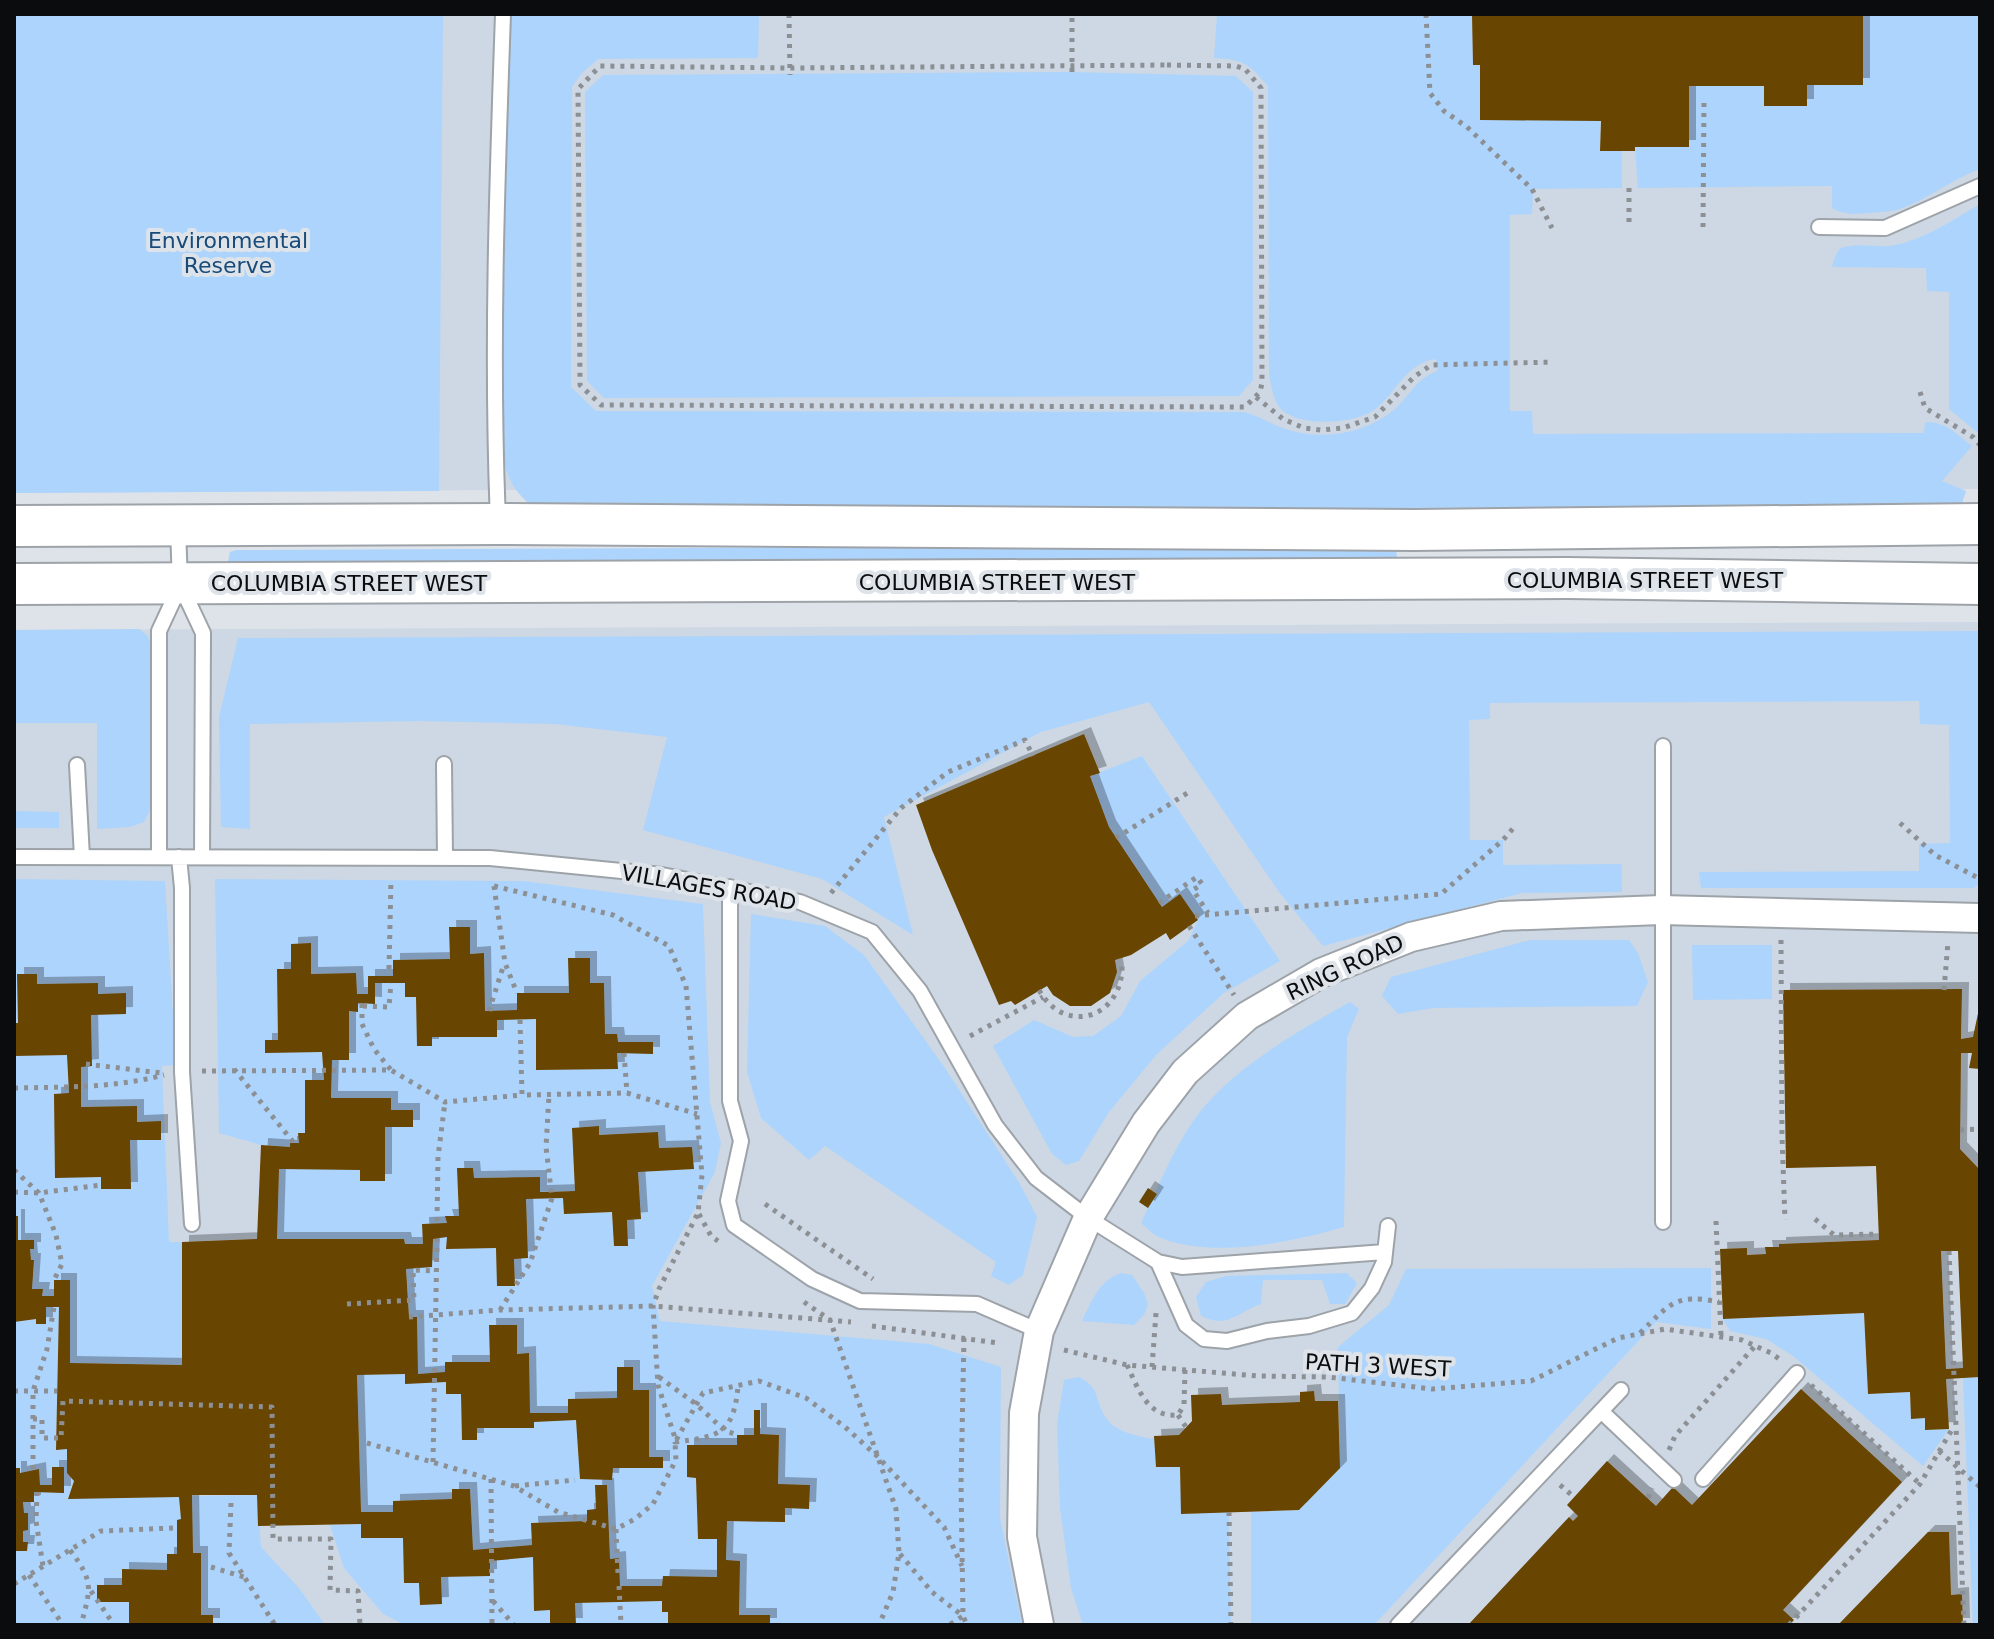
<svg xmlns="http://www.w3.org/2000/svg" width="1994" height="1639" viewBox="0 0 1994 1639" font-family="'DejaVu Sans',sans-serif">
  <defs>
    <filter id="shadow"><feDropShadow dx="7" dy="-7" stdDeviation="0" flood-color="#0004"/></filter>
  </defs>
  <rect width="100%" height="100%" fill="#dde3e9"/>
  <!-- built -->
  <path fill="#cdd8e4" d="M14 14H1980V489L497 490 14 493Z
    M1980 622V1625H14V630Z"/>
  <!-- green -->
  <path fill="#add4fc" d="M14 14H443L439 491 14 493Z
    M508 14H759L758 58 598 59 581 74 572 87 571 387 596 411 1243 412C1258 415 1269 423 1283 428 1321 442 1366 434 1396 408 1411 394 1417 378 1437 371L1436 359C1405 363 1397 393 1374 410 1354 424 1303 427 1283 411 1273 403 1272 387 1269 376L1268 86C1248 63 1245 60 1214 58L1217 14H1472L1473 64 1479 65 1601 14 1600 150 1622 151V188L1533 189 1532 214 1510 215V411H1532L1533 434 1924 433 1925 422C1946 422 1956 433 1972 446L1942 481 1966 491 1961 506 538 511C509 489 507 475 499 441Z
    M1863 14H1980V169C1952 179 1929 199 1900 209 1891 212 1879 212 1869 213 1856 214 1843 215 1832 208V186L1638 188 1635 147H1689V86H1764L1765 106H1807V85L1863 84Z
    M1072 72 1236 76 1253 92V380L1239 396 604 398 587 381 585 92 603 75Z
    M1980 204V432L1978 433 1949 409V292L1927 291 1926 268 1832 267C1834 260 1836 249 1844 247 1858 243 1875 247 1889 246 1923 241 1951 221 1980 204Z
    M1387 545 1396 546 1397 559 234 569 228 562 230 552 236 550Z
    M139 629 147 635 151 643V809L144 822 130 827 97 829V723H14V630Z
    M1980 631V882L1974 888H1701L1699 872 1919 871V844L1950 843 1949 725 1920 724 1919 701 1490 703V719L1469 720 1470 840H1503V865L1622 864V892L1522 893 1323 946 1279 892 1149 702 1041 732 884 817 913 935 822 879 643 830 667 737 555 724 419 721 250 724V829L221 827 219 717 238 638Z
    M1142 756 1280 961 1224 993 1157 1054 1109 1112 1079 1161 1066 1165 1052 1154 993 1046 1034 1020 1073 1037 1093 1036 1121 1016 1140 981 1189 940 1198 920 1180 894 1162 907 1109 827 1090 776Z
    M14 811 59 812V828H14Z
    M14 879 165 881 176 1065 162 1066 169 1242H182V1365L58 1363 56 1449H67V1473L74 1481 68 1498 257 1495 261 1547 299 1588 325 1625H14Z
    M215 879 523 881 703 904 710 1102 721 1143 715 1172 652 1286 660 1321 929 1344 1001 1367 1000 1518 1022 1625H405L383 1614 344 1568 330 1525 361 1524 357 1375 418 1373 417 1318 409 1317 405 1244 403 1239H277L279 1169H289L290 1147 261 1145 219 1133Z
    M751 914 825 926 864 955 945 1068 1020 1184 1037 1217 1023 1275 1009 1285 991 1276 996 1262 825 1146 809 1160 761 1118 747 1072Z
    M1530 940H1629L1638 953 1648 982 1637 1006 1433 1008 1398 1014 1382 996 1391 977Z
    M1692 945H1772V999L1693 1000Z
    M1350 1002 1359 1009 1347 1037 1344 1227C1291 1242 1214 1259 1161 1238 1153 1235 1147 1228 1141 1223 1157 1189 1172 1151 1194 1120 1229 1070 1298 1031 1350 1002Z
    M1711 1268V1329L1656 1322 1374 1625H1251V1512L1299 1510 1340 1468 1338 1347 1389 1305 1406 1269Z
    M1121 1273 1132 1275 1144 1293 1148 1304 1144 1315 1134 1325 1082 1321C1092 1301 1098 1281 1121 1273Z
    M1347 1273 1357 1283 1345 1304H1330L1322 1280H1263L1261 1304C1236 1313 1228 1329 1201 1316L1196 1297 1206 1282 1226 1276Z
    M1864 1313 1868 1394 1910 1392 1911 1419 1925 1418V1430L1949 1429 1923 1466 1793 1356 1766 1339 1730 1331 1723 1319Z
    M1079 1377C1101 1388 1094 1400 1106 1418 1115 1432 1138 1436 1152 1439L1154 1436 1156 1467H1180L1182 1514 1229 1512 1231 1625H1083L1071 1588 1060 1508 1057 1424 1064 1380Z
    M1980 1377V1625H1973L1963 1378Z"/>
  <!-- building -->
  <path fill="#684400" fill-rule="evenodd" filter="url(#shadow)" d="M1472 14H1863V85H1807V106H1764V86H1689V147H1635V151H1600L1601 121 1480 120V65H1473Z
    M1084 734 1100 773 1090 776 1109 827 1162 907 1180 894 1198 920 1170 940 1166 933 1131 955 1115 960 1117 972 1110 993 1091 1006H1070L1053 995 1047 986 1015 1005 1011 1001 999 1005 932 850 916 805Z
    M449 927H470V954L484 953 485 1011 517 1010V993H569L568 958H590V983H604L605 1034H617L618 1042H653V1054L617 1053 618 1069 536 1070V1019L497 1020V1037H432V1046H417L416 997H405V983H375V1004L358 1003V1012L349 1011V1060H332L331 1098H391V1110H413V1127H385V1181H360V1170L279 1169 277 1239H404L405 1244H423L422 1224 447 1223 445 1216H459L457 1168H473L474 1178 540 1177V1192L575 1191 572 1128 599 1126V1135L658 1132 659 1148 692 1147 694 1169 638 1172 641 1219 627 1220 628 1246H614L612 1212 564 1214 563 1198 526 1199 528 1258 514 1259 515 1286H497L496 1248 446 1249 447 1237 433 1239 432 1267 406 1269 409 1317H417L418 1374 445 1372V1362H490L489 1325H517V1354L529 1353 530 1413H568V1399L617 1398V1367H633V1390H649V1457H663V1468H613L612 1480 580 1479 576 1420 534 1422V1428H477V1440H462L461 1394H446V1382L405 1384V1374L357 1375 361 1512H393V1501L452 1499V1489H470L473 1550 532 1545 531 1523 587 1521V1510L596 1509 595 1485H607L610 1559 619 1558 620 1586H662L663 1576 717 1577V1539H698L696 1478 687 1477V1445H737V1435H754V1410H760V1434L779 1435 778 1484 810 1485 809 1509 785 1508V1522L727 1521 726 1560 740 1561 739 1615H770V1625H668V1612H662V1601L575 1603 576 1625H550V1610L534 1611 533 1557 490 1561V1576L441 1577 442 1604 420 1605 419 1583H404L403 1538H361V1524L258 1526 257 1495H192L193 1553H201V1615H213V1625H129V1602H97V1585H122V1569L167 1570V1554H177V1520L181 1519 179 1497 68 1499 74 1481 67 1473V1449L56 1450 59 1307H46V1324H36V1319L14 1322V1216H18V1240H34V1249H30L31 1260H34L32 1289H43L42 1296H54V1280H70V1363L182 1365V1242L257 1239 261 1145 290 1147V1143H299L298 1133H305V1080H324L322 1052 265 1053V1040H278L277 969H291V944L311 943V974L356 973 357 994H368V976H393V960L450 959Z
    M17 974H37V984L98 983V994L126 993V1014L91 1015 92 1066 81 1067V1107L137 1106V1122L161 1121V1140H130L131 1189H101V1177L55 1178 54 1094 69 1093 67 1055 14 1056V1023H18Z
    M1962 989 1961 1039 1973 1037 1980 1004V1069L1969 1068 1972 1053H1961L1960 1149 1980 1170V1377L1946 1379 1949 1429 1925 1430V1418L1911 1419 1910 1392 1868 1394 1864 1313 1723 1319 1720 1249 1747 1248V1255L1766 1254 1765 1247H1779V1244L1879 1240 1876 1166 1786 1168 1783 990ZM1941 1251H1958L1963 1368 1946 1369Z
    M1148 1188 1157 1194 1148 1208 1139 1202Z
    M1801 1389 1902 1482 1783 1610 1794 1620 1789 1625H1468L1569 1517 1573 1521 1578 1516 1567 1505 1607 1461 1656 1506 1673 1487 1692 1505Z
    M1314 1391 1315 1401H1338L1340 1468 1299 1510 1181 1514 1180 1467H1156L1154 1436 1179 1435 1192 1421 1191 1395 1221 1394 1222 1405 1300 1402V1392Z
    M52 1467H64V1493L34 1492V1502H23L24 1513H28V1530L23 1531V1542H28L27 1551H14V1468H20V1473L39 1469 40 1485H52Z
    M1928 1532H1949L1951 1595 1962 1594 1963 1625H1838Z"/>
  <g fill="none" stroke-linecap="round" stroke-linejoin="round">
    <defs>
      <path id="lane" d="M1819 227 1885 228 1980 186
        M498 521C491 352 497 183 503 14
        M178 527 180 584 203 633 202 857
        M444 764 445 858
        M77 765 82 857
        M14 857 490 858 662 875 800 902 872 932 920 991 995 1125 1036 1178 1088 1218 1158 1262 1186 1325 1204 1339 1227 1341 1267 1331 1309 1326 1352 1313 1372 1288 1384 1262 1388 1226
        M159 857V631L179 588
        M179 857 182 888V1072L192 1224
        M730 887V1101L741 1141 728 1201 734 1225 812 1279 860 1301 977 1304 1039 1331
        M1663 1222V746
        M1158 1262 1182 1267 1385 1252
        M1601 1411 1674 1480
        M1703 1479 1797 1373
        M1398 1625 1621 1390"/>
      <path id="street" d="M1039 1625 1022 1537 1024 1413 1039 1331 1088 1218 1146 1123 1185 1072 1247 1016 1321 973 1411 937 1501 916 1661 910 1980 918"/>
      <path id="secondary" d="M14 526 498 524 1414 530 1980 524
        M14 584 1567 578 1980 584"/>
    </defs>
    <!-- lane casing -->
    <use href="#lane" stroke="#9da3a8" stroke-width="18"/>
    <!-- street casing -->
    <use href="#street" stroke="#9da3a8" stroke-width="32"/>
    <!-- secondary casing -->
    <use href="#secondary" stroke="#9da3a8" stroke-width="44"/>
    <!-- path -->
    <path stroke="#8c9095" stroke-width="5" stroke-dasharray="4 6" stroke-linecap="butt" d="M789 14 790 75
      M1426 14 1430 93 1444 111 1467 127 1532 189 1552 228
      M1167 65 1236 66 1245 69 1261 88 1262 383 1260 392 1245 407 601 405 580 385 578 89 600 66 790 68Z
      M1072 72V14
      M1629 188V227
      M1703 227 1704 101
      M1920 392 1925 408 1973 437 1980 445
      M1256 397 1283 419 1304 428 1321 430 1343 428 1375 417 1414 377 1431 365 1553 362
      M1900 823 1935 855 1980 879
      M1116 838 1189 792
      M494 886 613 915 669 946 686 986 702 1175 698 1213 659 1289 653 1306 658 1385 675 1438V1442C718 1437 734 1434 738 1386
      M494 886 505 963 517 993
      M831 893 901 808 948 772 1025 740 1033 756
      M1159 903 1197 877 1202 884 1193 890 1208 913
      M1195 916 1441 894 1503 840 1515 826
      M1189 926 1234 995
      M1781 940 1782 1136 1785 1220
      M389 969 391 879
      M1039 990C1065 1037 1125 1018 1122 962
      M1944 990 1948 942
      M362 1004V1024L374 1049 391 1070
      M363 1006 389 1007 391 983
      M489 1011 504 964
      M520 1020 522 1095 627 1093 697 1114
      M970 1036 1043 997
      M624 1053 627 1093
      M86 1064 161 1073
      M234 1069 294 1143
      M202 1071 391 1070 445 1102 522 1095
      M14 1088C65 1087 114 1088 164 1075
      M1960 1130 1980 1129
      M14 1170 39 1193 56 1235 62 1264 54 1280
      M14 1192 39 1193 101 1185
      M765 1204 873 1279
      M699 1214 711 1236 718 1241
      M1815 1219 1834 1235 1879 1234
      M437 1221 438 1157 445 1102
      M1716 1221 1721 1336
      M1949 1251 1964 1625
      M804 1302 830 1320 896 1509 899 1553 893 1592 879 1625
      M347 1304 414 1300 413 1270 435 1271
      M500 1310 530 1263 552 1198 546 1147 549 1095
      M409 1317 500 1310 653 1306 851 1322
      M872 1326 998 1343
      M1640 1333C1670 1304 1675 1293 1719 1302
      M964 1338 961 1483 963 1616 967 1625
      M1064 1350 1127 1365 1258 1376 1328 1377 1432 1389 1531 1381 1618 1338 1665 1329 1742 1340 1771 1353 1782 1361
      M1127 1365C1138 1388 1147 1418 1178 1415L1184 1405 1185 1370
      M1152 1367 1156 1313
      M659 1377 696 1404 724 1430 737 1435
      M1811 1385 1920 1484
      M14 1391H57
      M1178 1415 1186 1427
      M33 1419H42V1438H61L63 1401 272 1407 273 1539H331L330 1590 358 1591 360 1625
      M367 1443 514 1486 558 1512 616 1529 635 1519 653 1504 676 1460 675 1442 703 1393 759 1381 806 1398 845 1427 877 1456 944 1527 962 1566
      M1669 1450 1675 1436 1755 1346
      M1939 1451 1980 1487
      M433 1462 437 1239
      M33 1469V1391L47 1349 54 1307
      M491 1479 492 1625
      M1560 1485 1574 1497
      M515 1486 575 1480
      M37 1492 36 1521 43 1566
      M1648 1498 1652 1488
      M231 1503 229 1553 275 1625
      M1229 1512 1231 1625
      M616 1529 618 1573
      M70 1550C94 1582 91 1587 81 1625
      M900 1554 932 1592 963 1616 949 1625
      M211 1567 244 1577
      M29 1575 63 1625
      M14 1584 101 1531 173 1528
      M619 1586 621 1625
      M91 1591 114 1625
      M493 1601 514 1625
      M1789 1625 1920 1484 1954 1426"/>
    <!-- lane -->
    <use href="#lane" stroke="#fff" stroke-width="14"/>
    <!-- street -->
    <use href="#street" stroke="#fff" stroke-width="28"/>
    <!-- secondary -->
    <use href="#secondary" stroke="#fff" stroke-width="40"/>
  </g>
  <g text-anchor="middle" stroke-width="8" stroke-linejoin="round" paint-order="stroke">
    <!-- park labels -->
    <g font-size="22" fill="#184b79" stroke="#dde3e9">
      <text x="228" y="248">Environmental<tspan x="228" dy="25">Reserve</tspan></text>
    </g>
    <!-- street labels -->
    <g font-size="22" fill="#0a0c0e" stroke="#dde3e9">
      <text x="1645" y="588">COLUMBIA STREET WEST</text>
      <text x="997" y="590">COLUMBIA STREET WEST</text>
      <text x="349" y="591">COLUMBIA STREET WEST</text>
      <text transform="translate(709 887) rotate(10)" y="8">VILLAGES ROAD</text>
      <text transform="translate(1345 967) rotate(-25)" y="8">RING ROAD</text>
      <text transform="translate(1378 1365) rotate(3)" y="8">PATH 3 WEST</text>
    </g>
  </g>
  <!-- border -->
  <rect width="1994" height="1639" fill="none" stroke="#0a0c0e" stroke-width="32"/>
</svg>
